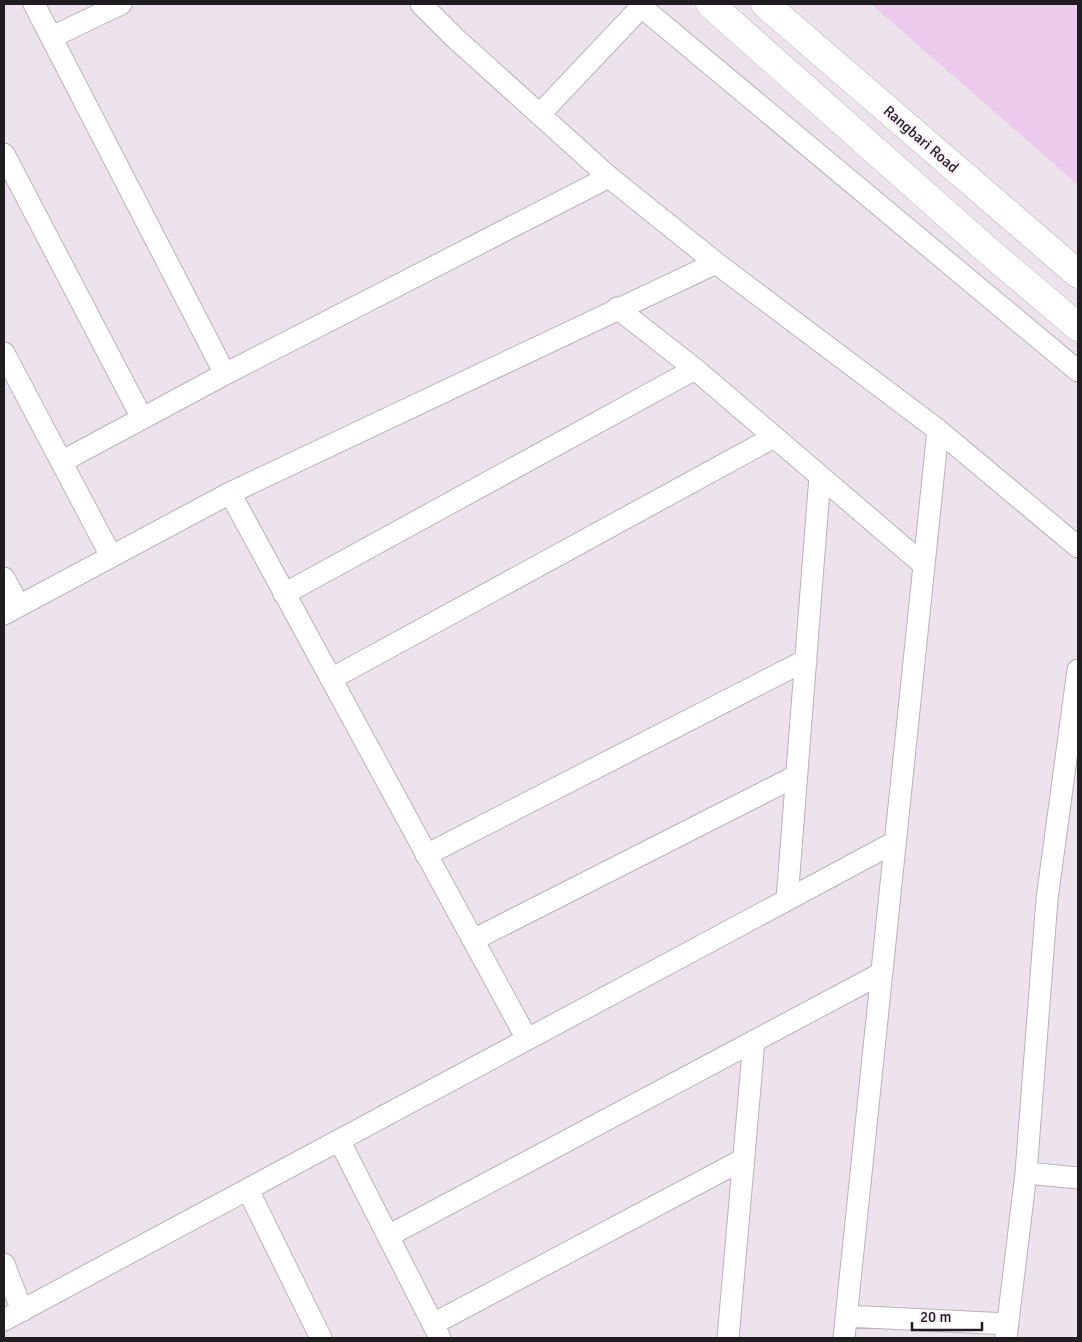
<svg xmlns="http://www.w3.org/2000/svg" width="1082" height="1342" viewBox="0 0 1082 1342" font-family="Signika,sans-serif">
  <rect width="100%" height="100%" fill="#ece3ec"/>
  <!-- green -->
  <path fill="#eccaeb" d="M871 4H1078V185Z"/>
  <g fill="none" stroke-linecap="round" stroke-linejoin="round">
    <defs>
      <path id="minor" d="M34 4 225 374
        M421 4 455 38 609 177 716 263 938 430 1078 547
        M638 4 1078 371
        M52 37 121 4
        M540 114 644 4
        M4 154 142 418
        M617 308 695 369 924 565
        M4 353 111 556
        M61 462 225 374 609 177
        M230 493 527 1039
        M4 578 19 606
        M284 594 695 369
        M4 614 230 493 716 263
        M331 679 774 437
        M426 855 806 660
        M787 900 820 476
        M473 940 796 776
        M339 1140 440 1338
        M1026 1173 1078 1178
        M248 1190 321 1338
        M388 1236 882 973
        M4 1264 22 1311
        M846 1316 1008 1324
        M4 1320 895 842
        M433 1324 744 1159
        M728 1338 754 1041
        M844 1338 938 430
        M1006 1338 1026 1173 1047 899 1078 670"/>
      <path id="tertiary" d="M710 4 986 249 1078 327
        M765 4 1078 274"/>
    </defs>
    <!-- minor casing -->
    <use href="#minor" stroke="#bab2ba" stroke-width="23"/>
    <!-- tertiary casing -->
    <use href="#tertiary" stroke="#bab2ba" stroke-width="29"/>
    <!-- minor -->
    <use href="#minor" stroke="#fff" stroke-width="21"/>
    <!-- tertiary -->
    <use href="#tertiary" stroke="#fff" stroke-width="28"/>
  </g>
  <g text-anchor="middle" stroke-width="4" stroke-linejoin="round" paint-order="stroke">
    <!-- street labels -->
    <g font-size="15" fill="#201d20" stroke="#f9f0f9">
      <text transform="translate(921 139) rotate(41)" y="5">Rangbari Road</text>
    </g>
  </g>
  <!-- border -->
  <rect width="1082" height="1342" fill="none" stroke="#201d20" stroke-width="10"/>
  <!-- scale -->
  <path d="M912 1322v8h70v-8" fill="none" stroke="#201d20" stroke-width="2.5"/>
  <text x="920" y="1322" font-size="15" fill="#201d20" stroke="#f9f0f9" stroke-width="4" paint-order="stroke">20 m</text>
</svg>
